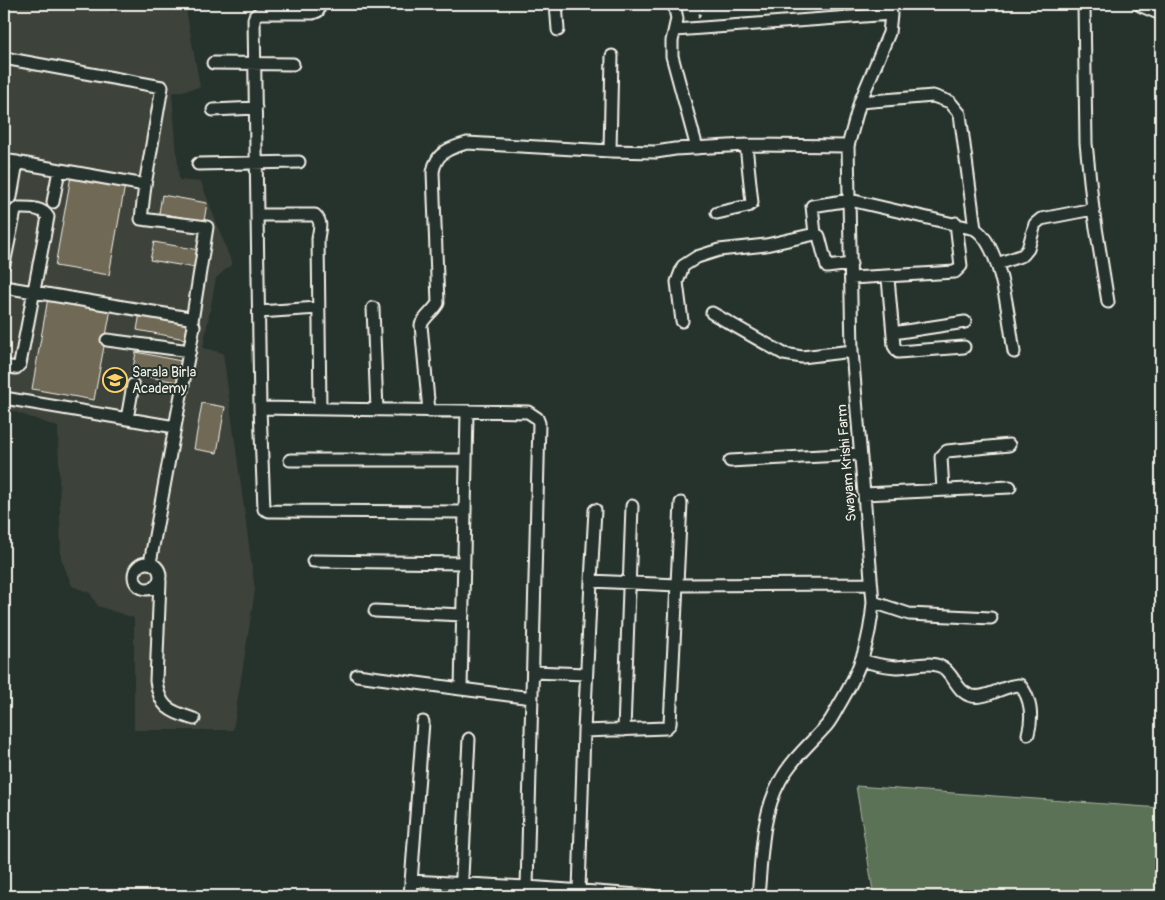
<svg xmlns="http://www.w3.org/2000/svg" width="1165" height="900" viewBox="0 0 1165 900" font-family="Pangolin,sans-serif">
  <rect width="100%" height="100%" fill="#26332d"/>
  <filter id="ink" filterUnits="userSpaceOnUse"><feTurbulence type="fractalNoise" baseFrequency=".02" numOctaves="2"/><feDisplacementMap in="SourceGraphic" scale="10" xChannelSelector="R" yChannelSelector="G"/><feConvolveMatrix kernelMatrix="1 2 1 2 8 2 1 2 1" color-interpolation-filters="sRGB"/></filter>
  <g filter="url(#ink)">
    <!-- built -->
    <path fill="#3c433a" d="M4 4H108L110 13 149 4H185L200 87 172 93 179 180 201 182 232 264 216 278 203 348 223 353 255 590 233 730H134V618L98 606 90 593 72 586 61 558 58 427 4 408Z"/>
    <!-- green -->
    <path fill="#5b7256" stroke="#a8b29f" d="M856 786 1161 808V896H856L873 891Z"/>
    <!-- building -->
    <path fill="#6f6957" stroke="#f4f1e8" d="M4 164 14 166 4 221Z
      M71 176 125 185 109 275 55 266Z
      M162 195 207 203 204 221 159 213Z
      M154 242 199 250 196 268 150 260Z
      M48 298 111 309 94 400 32 389Z
      M140 313 188 322 185 339 137 330Z
      M136 352 181 361 177 382 132 374Z
      M202 403 225 407 217 453 194 449Z"/>
    <g fill="none" stroke-linecap="round" stroke-linejoin="round">
      <defs>
        <path id="minor" d="M319 4 318 11 313 13H259L255 16 254 19 260 408 528 412 537 418 539 423 527 887 652 896
          M556 4 558 30
          M674 4 677 19 672 41V56L697 148
          M675 30 891 14
          M4 58 162 87 145 185 141 219 207 227 192 321
          M213 63 293 64
          M860 102 933 96 950 102 960 114 975 229
          M213 110 256 108
          M610 151 612 56
          M4 160 145 185
          M198 164 299 162
          M11 197 17 162
          M53 202 59 170
          M1093 209 1108 302
          M717 213 748 206 752 203 746 145
          M258 215H315C323 223 319 229 318 239L320 409
          M815 234 812 206 850 200 975 229C1002 246 1009 321 1014 352
          M4 264 15 211 18 208C29 208 42 207 48 217L20 364 16 368 4 366
          M997 264 1023 255 1028 249 1035 224 1041 219 1093 209 1086 143 1084 4
          M851 278 955 272 961 266 956 223
          M888 278 894 346 898 352 964 347
          M4 287 189 318 194 326 175 427 4 398
          M373 308 377 410
          M259 312 318 308
          M712 313 784 354 802 357 852 351
          M682 321 677 282 683 266 697 257 719 250 766 245 815 234 819 236 827 267 851 264
          M893 333 965 322
          M107 340 190 351
          M260 408 264 509 269 511 465 512 461 689 532 698
          M429 411 421 325C425 316 433 312 438 303L433 172C436 152 450 148 467 143L610 151 656 152 675 149 746 145 848 146
          M127 419 133 385
          M290 460H466
          M730 461 860 454
          M943 490 941 457 947 451 1009 445
          M864 494 1010 487
          M465 512 467 412
          M313 561 464 563
          M134 576a13 13 0 1 1 26 0a13 13 0 1 1-26 0Z
          M150 563 175 427
          M160 581 156 681C160 709 170 711 194 719
          M591 581 595 510
          M873 602 909 614 991 618
          M375 611 463 615
          M862 660C873 664 884 666 896 667 910 667 929 660 942 667 954 674 957 693 972 696 988 699 1003 685 1020 685 1031 698 1033 717 1028 734
          M533 672 586 674
          M357 675 461 689
          M624 730 632 506
          M584 731 666 728 670 724 681 503
          M411 881 527 887
          M579 891 584 731 591 581 677 585 871 584
          M410 896 423 722
          M461 896 469 739
          M758 896C762 857 761 816 780 781 792 759 811 743 827 725 832 719 836 710 841 702 861 668 870 641 873 602L852 351 848 146 860 102 889 33 891 14 889 4"/>
        <path id="major" d="M1142 4 1161 12"/>
      </defs>
      <!-- minor casing -->
      <use href="#minor" stroke="#f4f1e8" stroke-width="15"/>
      <!-- major casing -->
      <use href="#major" stroke="#f4f1e8" stroke-width="19"/>
      <!-- path -->
      <path stroke="#f4f1e8" stroke-width="2" stroke-dasharray="5 4" stroke-linecap="butt" d="M825 4 830 9
        M698 18 704 6 708 4"/>
      <!-- minor -->
      <use href="#minor" stroke="#26332d" stroke-width="11"/>
      <!-- major -->
      <use href="#major" stroke="#26332d" stroke-width="15"/>
    </g>
  </g>
  <!-- icons -->
  <defs>
    <symbol id="school-ring" viewBox="-11 -11 22 22"><circle r="9.5" fill="#26332d" stroke="#ffd166" stroke-width="1.5"/><path d="M0-5L7-2L0 1L-7-2ZM-4 1L0 2.5L4 1V4Q0 6-4 4Z" fill="#ffd166"/></symbol>
  </defs>
  <g fill-rule="evenodd">
    <use href="#school-ring" x="101" y="366" width="28" height="28"/>
  </g>
  <g text-anchor="middle" stroke-width="4" stroke-linejoin="round" paint-order="stroke">
    <!-- poi labels -->
    <g font-size="14" fill="#f4f1e8" stroke="#26332d" text-anchor="start">
      <text x="132" y="377">Sarala Birla<tspan x="132" dy="16">Academy</tspan></text>
    </g>
    <!-- street labels -->
    <g font-size="14" fill="#f4f1e8" stroke="#26332d">
      <text transform="translate(846 463) rotate(-95)" y="5">Swayam Krishi Farm</text>
    </g>
  </g>
  <!-- margin -->
  <rect width="1165" height="900" fill="none" stroke="#26332d" stroke-width="20"/>
  <rect x="10" y="10" width="1145" height="880" fill="none" stroke="#f4f1e8" stroke-width="2" filter="url(#ink)"/>
</svg>
